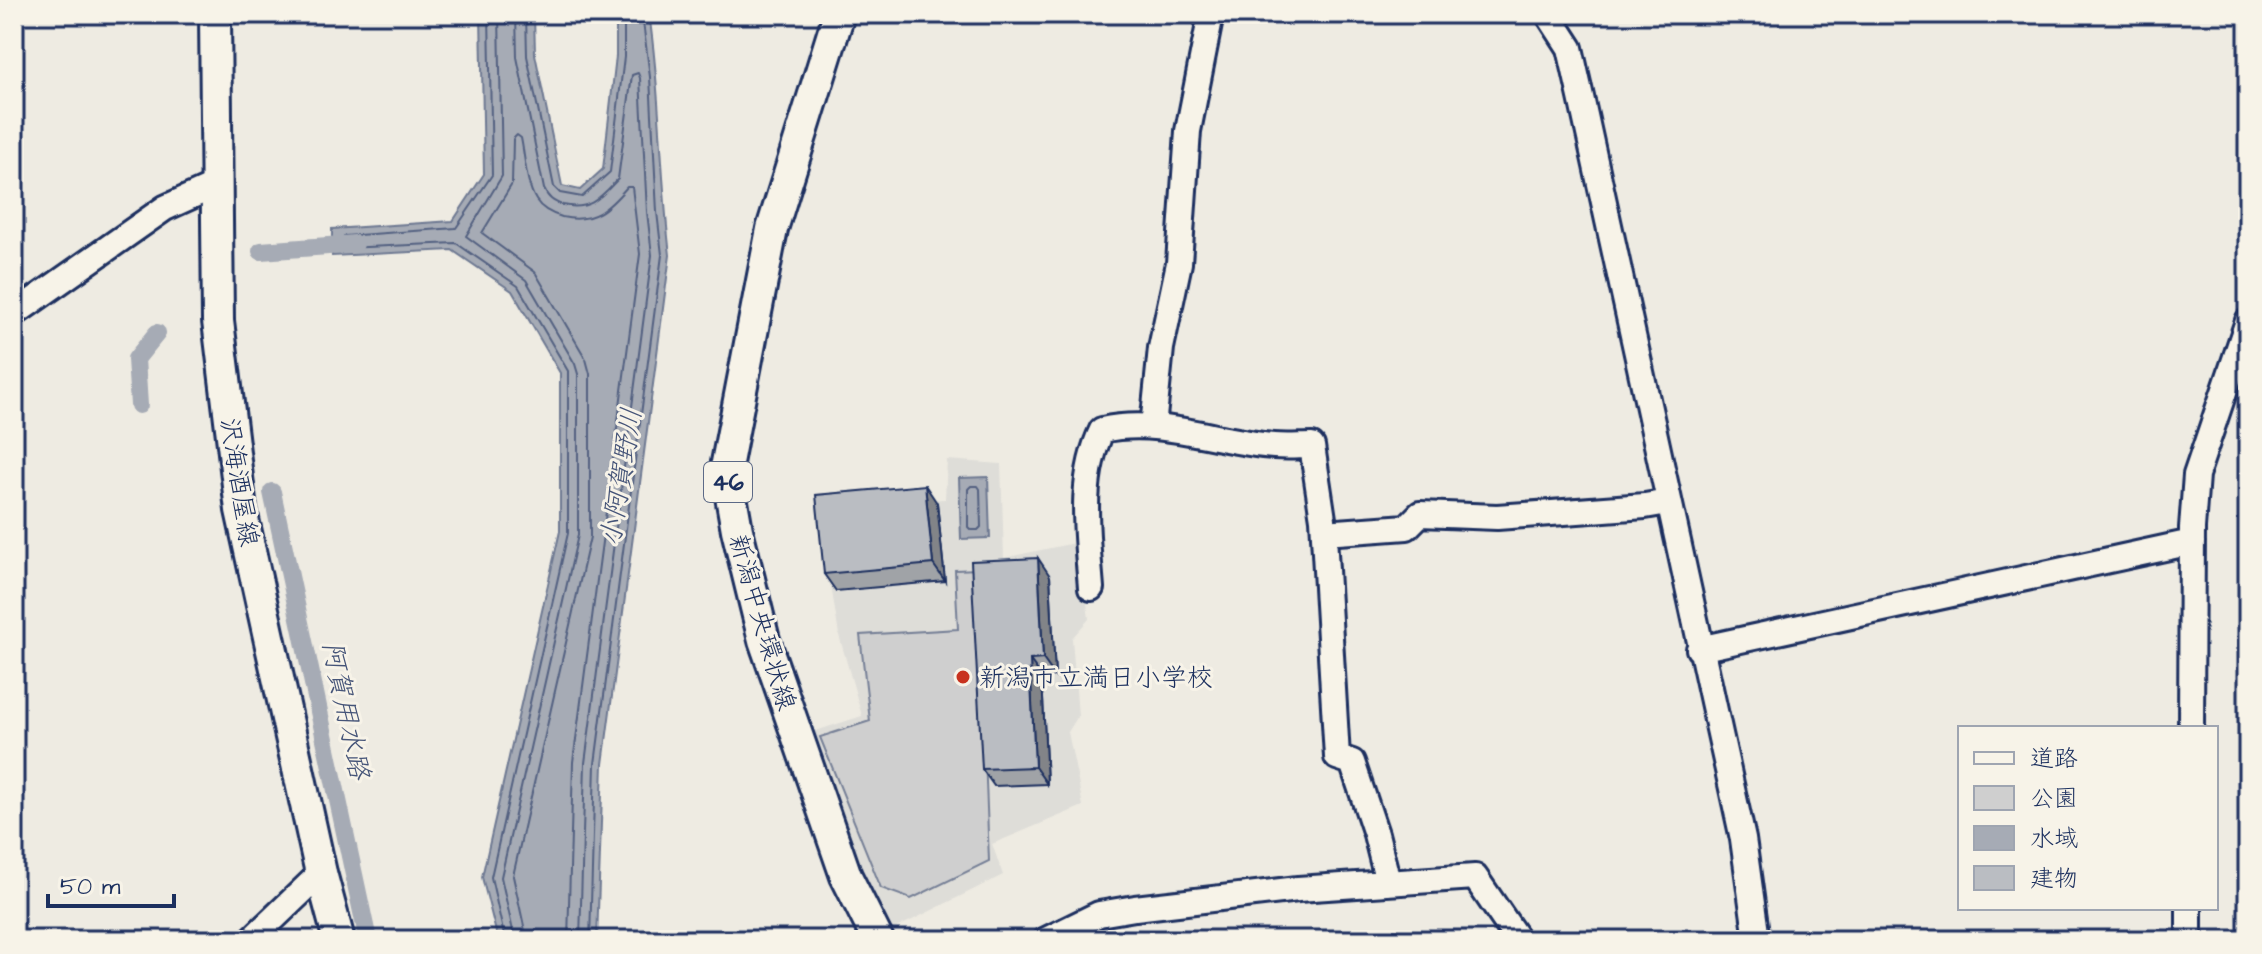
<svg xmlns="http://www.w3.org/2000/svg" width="2262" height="954" viewBox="0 0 2262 954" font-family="'Architects Daughter','Klee One',sans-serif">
  <rect width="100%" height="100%" fill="#eeebe2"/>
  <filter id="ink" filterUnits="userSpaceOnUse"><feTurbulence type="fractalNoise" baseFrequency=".0125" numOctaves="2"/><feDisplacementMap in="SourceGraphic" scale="16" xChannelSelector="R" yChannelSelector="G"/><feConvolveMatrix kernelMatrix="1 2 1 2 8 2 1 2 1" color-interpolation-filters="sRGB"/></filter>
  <g filter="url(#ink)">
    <!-- built -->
    <path fill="#deddd8" d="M947 460 1001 464 1004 558 1079 542 1089 619 1072 638 1078 716 1068 732 1083 806 992 844 1003 875 884 934 803 735 862 716 839 635 818 505 945 499Z"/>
    <!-- green -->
    <path fill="#cfcfcf" stroke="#757f96" stroke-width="2" d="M978 569 989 861 911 899 881 888 820 737 870 721 860 635 958 629 955 570Z"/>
    <!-- water -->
    <path fill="#a6abb5" stroke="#6e7992" stroke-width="2" d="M481 14H534L535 54 562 186 580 190 603 169 616 56V14H649C661 94 660 174 670 255L603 764 597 940H498L482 877 560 531V373L512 291 452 250 332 256V229L453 221 484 174Z
      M988 477 990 538 961 539 959 478Z"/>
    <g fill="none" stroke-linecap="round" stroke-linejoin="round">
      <!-- shore -->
      <path stroke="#536181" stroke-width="2" d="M489 14 492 175 456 228 344 236 340 244 344 248 456 243 518 286 568 371V533L491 877 505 940
        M499 14 502 176 466 236 526 280 575 364 578 374V535L501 877 515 940
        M516 14 517 57 544 189C548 198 553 202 563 205 590 211 600 198 618 179L632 75 638 73 640 78 647 212 652 255 585 763 580 940
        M526 14 527 56 554 187 560 193 582 197 610 172 624 57V14
        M971 486H978L980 489 981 527 978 530H971L968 527V489Z
        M527 940 513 876 590 537V374L586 359 535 272 482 233 512 184 513 139 517 135 521 138C525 157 526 184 536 200 542 210 552 214 562 217 593 224 608 209 627 187H632L640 254 573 762 568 940
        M590 940 595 764 662 255 657 212 650 77 642 14"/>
      <!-- canal -->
      <path stroke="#a6abb5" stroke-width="18" d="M261 251 355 244
        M139 405 136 359 157 333
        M272 492 368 940"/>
      <defs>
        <path id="minor" d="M1548 14 1570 48 1581 97 1743 839 1757 940
          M14 314 165 208 216 185
          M1153 427 1161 348 1179 263 1188 131 1211 14
          M1324 533 1407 527 1420 514 1497 517 1645 506 1668 502
          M1091 588C1087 535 1078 479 1102 430 1159 417 1217 442 1274 446 1287 447 1299 446 1312 446L1323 519 1337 757 1352 762 1376 834 1388 882
          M1699 649 2192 542
          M2191 728 2192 528 2196 475 2248 321
          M251 940 321 873
          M1046 940 1099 914 1135 908 1298 889 1475 877 1518 940
          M2189 940V908"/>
        <path id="major" d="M215 14 218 321 241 510 321 873 339 940
          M839 14 772 229 726 468 737 530 764 640 846 876 878 940"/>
      </defs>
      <!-- minor casing -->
      <use href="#minor" stroke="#1b2f5e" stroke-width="30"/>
      <!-- major casing -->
      <use href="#major" stroke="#1b2f5e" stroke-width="36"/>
      <!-- minor -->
      <use href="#minor" stroke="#f7f3e8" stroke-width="24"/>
      <!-- major -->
      <use href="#major" stroke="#f7f3e8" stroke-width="30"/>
    </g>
    <!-- wall -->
    <path fill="#a0a3a7" stroke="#1b2f5e" stroke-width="2" d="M937 503 945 581 836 591 824 574Z
      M1050 576 1055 676 1042 677 1047 784 994 786 982 769Z"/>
    <!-- shaded-wall -->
    <path fill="#828488" stroke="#1b2f5e" stroke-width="2" d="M925 485 937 503 945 581 933 564Z
      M1038 558 1050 576 1055 676 1043 659Z
      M1030 660 1042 677 1047 784 1035 767Z"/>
    <!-- building -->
    <path fill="#babdc2" stroke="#1b2f5e" stroke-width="2" d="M925 485 933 564 824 574 816 495Z
      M1038 558 1043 659 1030 660 1035 767 982 769 971 561Z"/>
  </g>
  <!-- markers -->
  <circle fill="#c8321e" stroke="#f7f3e8" stroke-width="3" cx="963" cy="677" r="8"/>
  <g text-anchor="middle" stroke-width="6" stroke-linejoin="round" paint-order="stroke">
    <!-- shield labels -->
    <rect fill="#f7f3e8" stroke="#5d6a87" stroke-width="2" x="704" y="462" width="48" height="40" rx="6"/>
    <g font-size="24" font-weight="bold" fill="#1b2f5e">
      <text x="728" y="490">46</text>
    </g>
    <!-- street labels -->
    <g font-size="26" fill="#1b2f5e" stroke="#f7f3e8">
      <text transform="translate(240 482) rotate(81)" y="9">沢海酒屋線</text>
      <text transform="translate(763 622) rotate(74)" y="9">新潟中央環状線</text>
    </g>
    <!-- poi labels -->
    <g font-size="26" fill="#1b2f5e" stroke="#f7f3e8" text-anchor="start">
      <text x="979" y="686">新潟市立満日小学校</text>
    </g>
    <!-- water labels -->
    <g font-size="28" font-style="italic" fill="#455478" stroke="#f7f3e8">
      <text transform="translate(620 477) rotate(-81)" y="10">小阿賀野川</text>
      <text transform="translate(347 710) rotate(78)" y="10">阿賀用水路</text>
    </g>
  </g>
  <!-- margin -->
  <rect width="2262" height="954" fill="none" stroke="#f7f3e8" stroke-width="48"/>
  <rect x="24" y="24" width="2214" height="906" fill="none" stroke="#1b2f5e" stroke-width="3" filter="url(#ink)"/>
  <!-- legend -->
  <rect x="1958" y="726" width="260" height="184" fill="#f7f3e8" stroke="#9fa5b1" stroke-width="2"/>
  <rect x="1974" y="752" width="40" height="12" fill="#f7f3e8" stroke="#9fa5b1" stroke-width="2"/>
  <text x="2030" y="766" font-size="24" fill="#1b2f5e">道路</text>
  <rect x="1974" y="786" width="40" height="24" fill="#cfcfcf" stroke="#9fa5b1" stroke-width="2"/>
  <text x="2030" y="806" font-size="24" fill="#1b2f5e">公園</text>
  <rect x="1974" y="826" width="40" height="24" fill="#a6abb5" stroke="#9fa5b1" stroke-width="2"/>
  <text x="2030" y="846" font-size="24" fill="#1b2f5e">水域</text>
  <rect x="1974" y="866" width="40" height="24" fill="#babdc2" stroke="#9fa5b1" stroke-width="2"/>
  <text x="2030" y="886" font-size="24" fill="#1b2f5e">建物</text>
  <!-- scale -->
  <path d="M48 894v12h126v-12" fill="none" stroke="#1b2f5e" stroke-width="4"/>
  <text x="60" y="894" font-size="24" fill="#1b2f5e" stroke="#f7f3e8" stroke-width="6" paint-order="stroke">50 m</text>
</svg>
